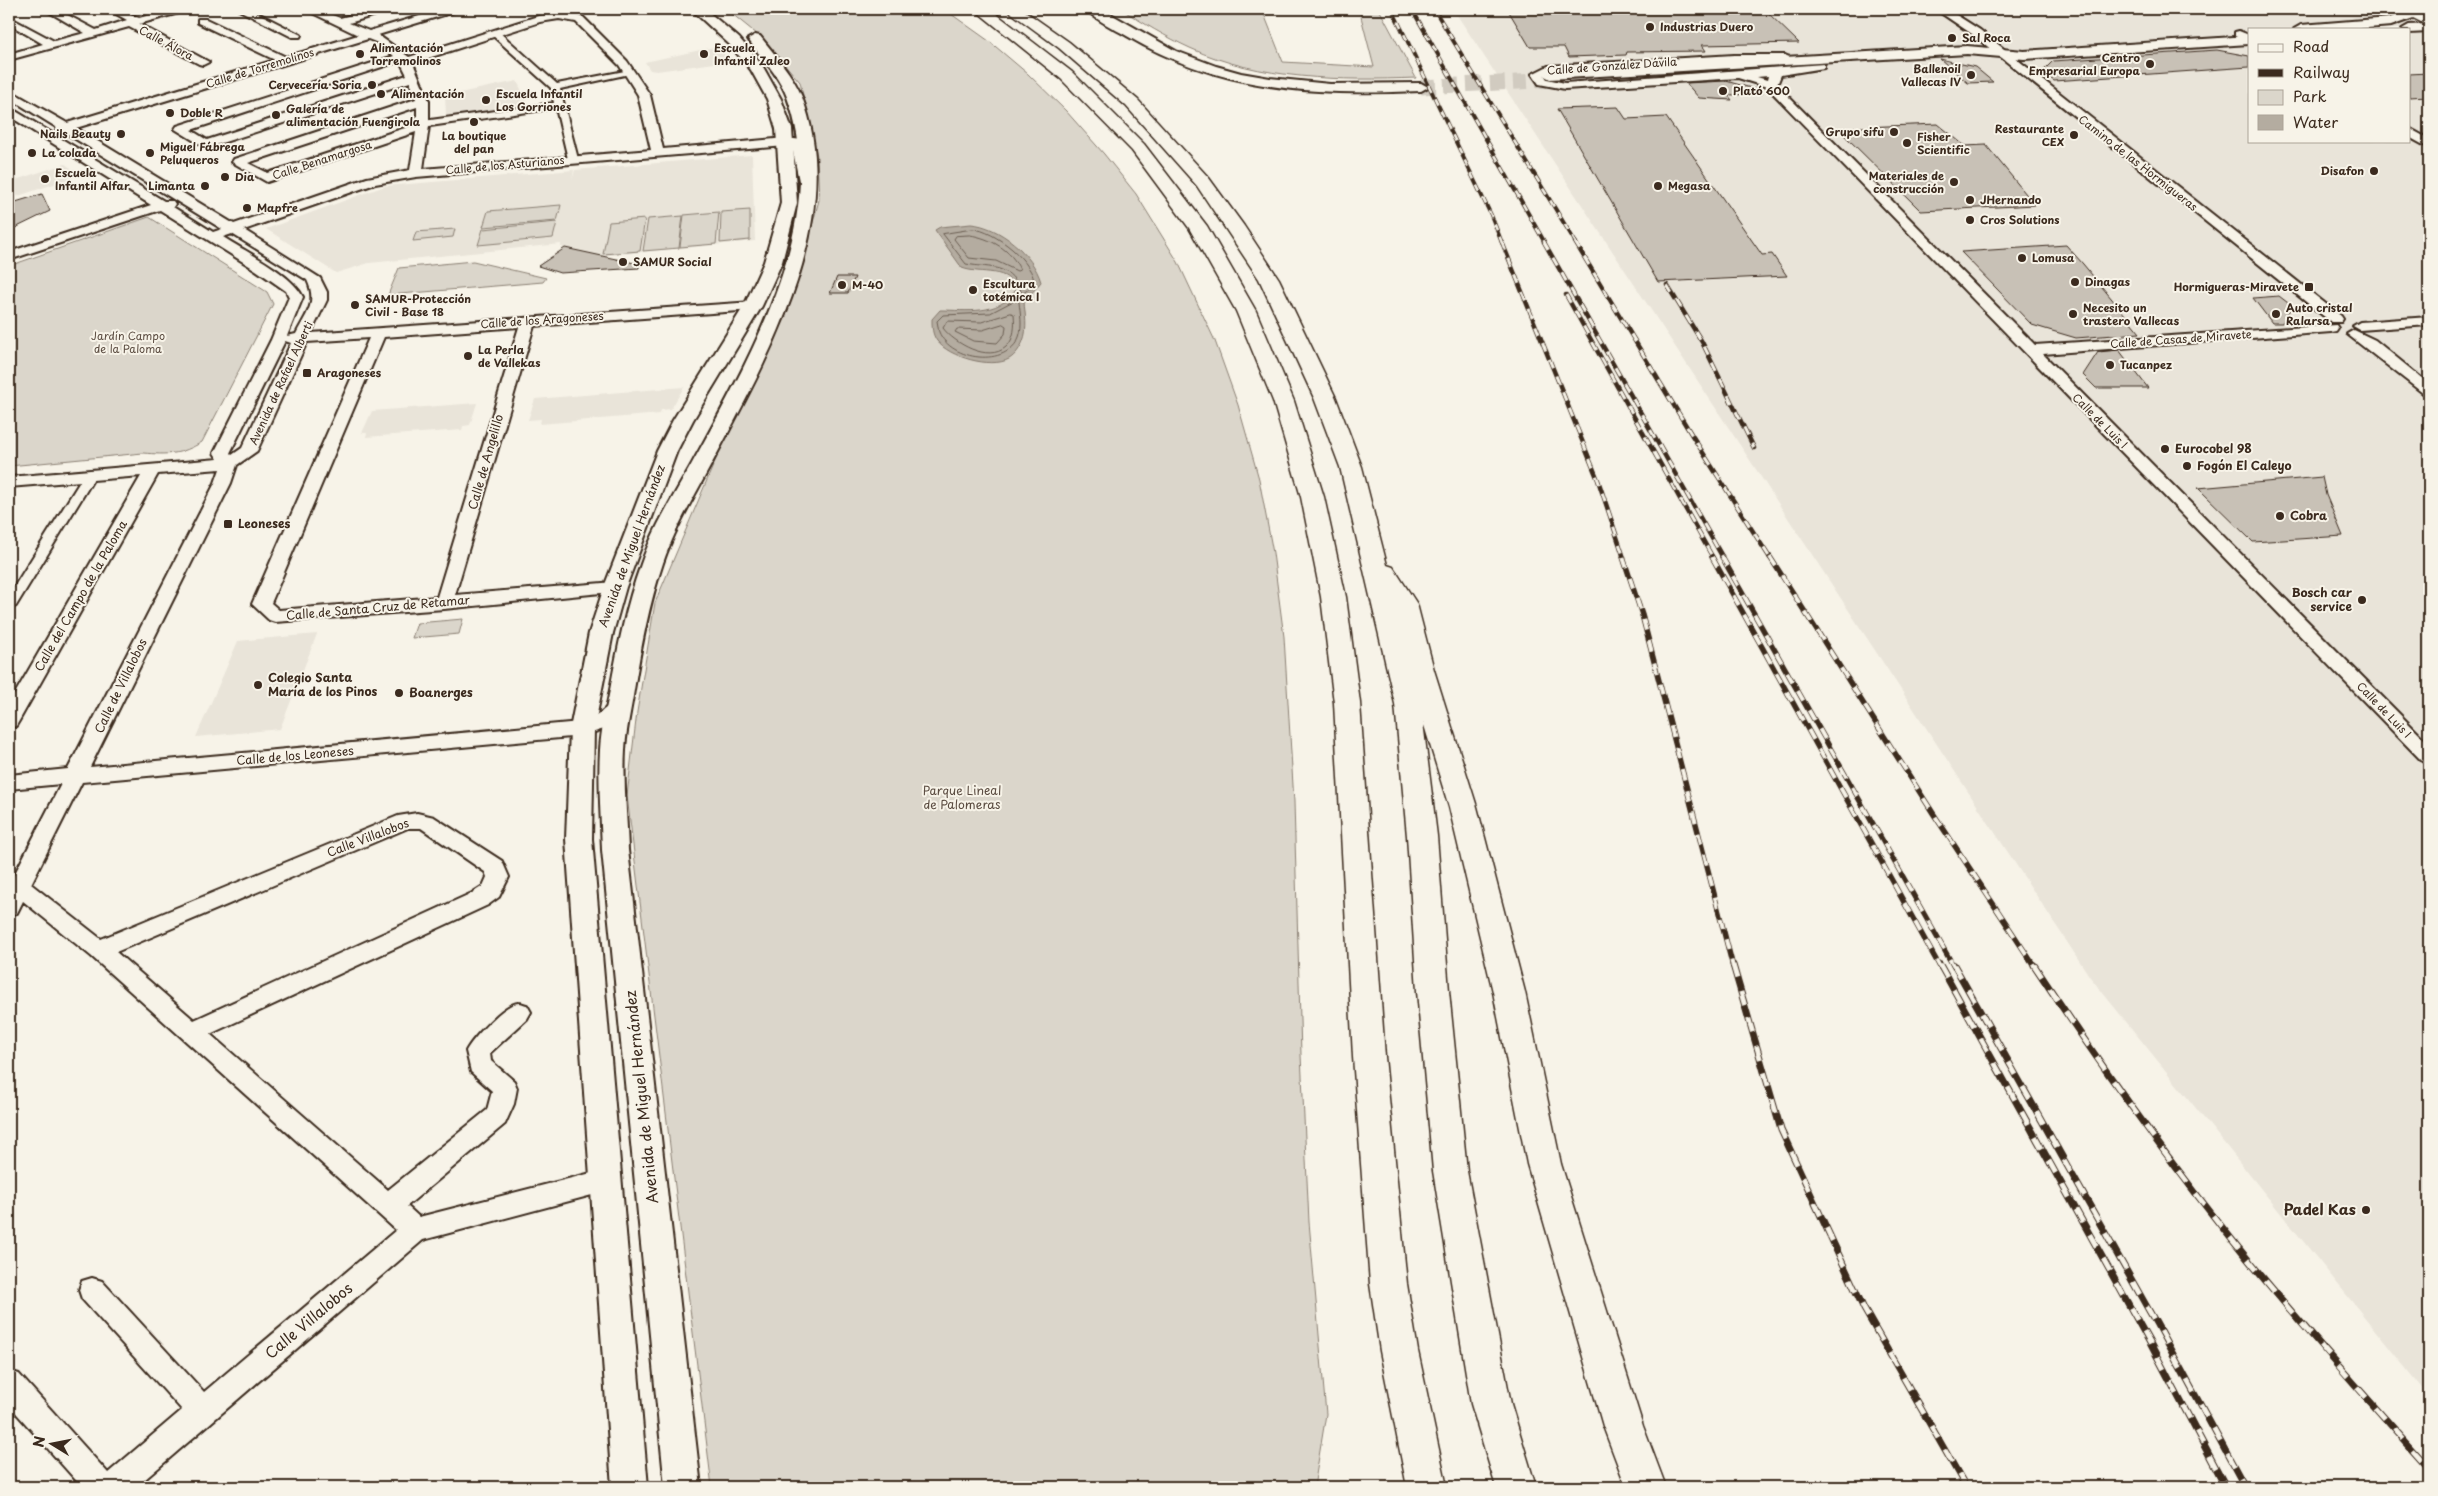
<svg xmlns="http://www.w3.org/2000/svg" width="2438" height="1496" viewBox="0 0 2438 1496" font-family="'Playpen Sans',sans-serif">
  <rect width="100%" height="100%" fill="#f7f3e8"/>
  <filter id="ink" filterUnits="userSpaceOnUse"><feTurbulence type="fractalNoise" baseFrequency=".02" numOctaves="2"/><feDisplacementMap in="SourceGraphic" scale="10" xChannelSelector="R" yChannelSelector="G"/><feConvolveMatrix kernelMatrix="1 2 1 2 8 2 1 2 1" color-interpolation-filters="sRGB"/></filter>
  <g filter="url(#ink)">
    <!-- built -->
    <path fill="#e9e4d9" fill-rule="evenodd" d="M1453 9H2403L2429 20V1397L2090 977ZM2249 29H2409V141H2249Z
      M719 46 729 61 657 71 650 70 645 62Z
      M517 81 529 106 452 117V115H446L445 96Z
      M752 155 755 241 599 256 561 247V244L369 263 336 273 266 229 385 186 574 170 572 180 575 170Z
      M65 164 81 175 9 199V182Z
      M684 387 671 409 661 410 660 414 540 424 541 419 528 420 535 399Z
      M477 403 470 425 463 426 462 430 366 437 367 433H362L372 411Z
      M317 634 280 729 196 737 238 641Z"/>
    <!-- green -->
    <path fill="#dbd6cb" stroke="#8b8074" d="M726 9H944L989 41 1028 74 1066 111 1104 154 1136 194 1178 262 1215 341 1238 405 1259 479 1273 553 1284 637 1294 802 1301 1055 1309 1222 1326 1414 1314 1487H712L627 796 637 712 655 603 732 421 796 286 819 200 817 156 800 82 763 39Z
      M1121 9H1262L1283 62 1374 67 1359 9H1379L1416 78C1341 81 1260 80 1190 48 1166 37 1143 23 1121 9Z
      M561 205 557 221 483 227 488 211Z
      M750 210V240L720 243 721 212Z
      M719 212 716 244 680 247 684 215Z
      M683 216 679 248 643 251 648 219Z
      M149 217 267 292 273 304 202 442C181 455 167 455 143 453L9 466V266Z
      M645 219 640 251 603 254 609 222Z
      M557 222 553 238 478 245 483 229Z
      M455 229 453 237 413 241 416 232Z
      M473 261 546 278 543 282 388 295 399 268Z
      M463 619 459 634 412 638 417 623Z"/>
    <!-- water -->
    <path fill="#b4aca0" stroke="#84786c" d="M971 224C999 226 1033 254 1041 282L1024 302C1025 314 1028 329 1023 341 1021 347 1015 356 1009 359 991 369 949 357 937 341 932 334 932 327 932 319L940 310C967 310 998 316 1015 291 1012 266 979 275 962 268L935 230 940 227Z"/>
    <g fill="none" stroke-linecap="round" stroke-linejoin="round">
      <!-- shore -->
      <path stroke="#6b5e52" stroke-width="1" d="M973 229C994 230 1036 263 1034 285L1022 294C1011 263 993 269 966 264L943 234Z
        M970 235C990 238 1012 250 1020 270L1017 271 996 261 969 258 954 239 956 236Z
        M1016 300 1019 302C1020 313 1023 326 1019 337 1007 368 951 361 939 332 938 329 938 325 937 321L943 315 990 313Z
        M1011 313 1014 314C1015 325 1015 339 1006 347 988 363 954 343 943 328L947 321 981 322Z
        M1003 324 1006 326 1005 334 997 343 973 341 955 332 957 329 982 330Z"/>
    </g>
    <!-- building -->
    <path fill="#c8c1b6" stroke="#3b2a1e" d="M1615 9H1764L1799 43 1702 45 1706 51 1627 52 1626 55 1569 57 1564 47H1530L1508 10Z
      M2217 50 2249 56V67L2054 81 2042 72 2053 61Z
      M1940 59 1975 67 1993 82 1968 83Z
      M2429 73V96L2409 97V74Z
      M1726 81 1762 91V94L1728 95 1732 100 1699 98 1686 83Z
      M1618 107 1626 119 1666 117 1762 255 1772 254 1787 276 1658 282 1557 109Z
      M1938 124 1965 146 1986 145 2035 205 1921 211 1837 128Z
      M42 194 50 211 9 231V204Z
      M2066 245 2083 264 2140 333 2076 338 2032 325 1961 252Z
      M565 248 639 264V268L560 273 538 266Z
      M837 277H855L848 293H830Z
      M2279 296 2292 306 2282 323H2272L2253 298Z
      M2119 350 2148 388H2096L2083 375 2098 352Z
      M2322 477 2326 495 2343 536 2253 542 2198 488Z"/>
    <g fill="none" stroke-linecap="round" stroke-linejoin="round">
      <!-- tertiary-tunnel -->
      <path stroke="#d1cbc0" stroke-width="15" stroke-dasharray="15 8" stroke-linecap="butt" d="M1421 87 1555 80"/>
      <defs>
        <path id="pedestrian" d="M492 31H498L557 84 630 70 634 73 560 89 578 159 576 161 568 159 556 108 423 127 418 124 423 121 554 103 551 88 492 35Z
          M90 471 96 475 16 606 9 610V595L84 475Z"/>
        <path id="minor" d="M44 9H56L96 30 127 20 107 9H120L139 18 171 9H187L186 11 139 24 209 62 203 65 199 64 129 27 9 60V54L43 44 9 24V17L54 41 85 33Z
          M237 9H250L301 35 300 37H292Z
          M304 9H317L340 18 374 9H390L389 11 349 23 369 31 443 9H458L457 11 378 35 409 57 538 16 559 13 583 17 627 61 650 95 663 149 786 138 802 140 804 143 809 178 807 181H799L792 146H786L416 177 375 184 244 230 320 278 327 292V300L311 333 753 302 760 306 753 310 534 326 455 595 615 582 621 583 624 587 621 591 444 609 275 622 269 620 252 604 369 338 307 342 257 451 237 465 231 483 90 767 580 722C584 721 589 720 593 718 605 712 610 698 626 702L629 707 607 728 582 736 82 782 31 884 101 939 398 816 417 813 434 817 502 861 509 877 499 897 488 905 210 1034 388 1190 487 1110 492 1091 471 1072 466 1051C472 1039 506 1002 519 1003 522 1003 525 1005 527 1005L531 1012 527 1019 490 1053 491 1061 514 1081 517 1088 514 1104 505 1124 407 1206 419 1217 607 1169 616 1172 620 1180 616 1188 607 1191 423 1240 136 1487H82L9 1405V1371L19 1374 108 1473 182 1410 82 1299 79 1290 82 1281 92 1278 102 1281 204 1392 396 1230 91 956 23 901 17 913 9 915V885L61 784 9 789V775L68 769 215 483 220 469 158 474 19 721 16 726 9 728V704L141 476 9 487V477L218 459 214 453 271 340 289 297 286 291 256 270 160 210 9 260V252L151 205 9 116V107L164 201H173L175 204 173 207 213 232 222 229 64 132H57L56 127 9 98V90L67 123 275 60 198 23V19H206L286 57 358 35ZM559 19 576 22 619 65 638 95 651 150 423 169 429 126V101L413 63 540 22ZM368 39 378 43 394 56 177 126 175 129 206 148 410 82 416 99 234 159 232 162 267 182 416 132 410 170 367 178 234 224 76 128ZM400 61 407 75 207 140 191 130ZM417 107V124L268 173 248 163ZM232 234 307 280C318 303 306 314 296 334L287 336 303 297C291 273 246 252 223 237ZM519 327 437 597 279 610 271 603 384 337ZM285 341 291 343 242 448 232 455 230 453ZM408 828H421L485 872 487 877 483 886 472 893 194 1020 116 952Z
          M1935 9H1947L1980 30 2341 316 2343 319 2341 322H2331L1972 34Z
          M2239 31 2249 35V42L2235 36V32Z
          M1734 55H1785L1791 58 1785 61H1734L1550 72 1544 75 1547 79 1565 83 1824 64V68L1781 75 1777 85 2035 345 2336 325 2338 328 2336 331 2331 332 2043 354 2429 744V763L2422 761 1767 87 1738 78 1565 89 1539 84 1532 74 1548 66ZM1768 76 1767 80 1757 77Z
          M2409 128 2429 139V148L2409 137Z
          M2429 317V325L2360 330 2353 326 2360 322Z
          M2354 330 2375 340 2429 384V396L2424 394 2347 334Z"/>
        <path id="tertiary" d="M691 9H705L739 38 762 65 781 99 792 129 797 203 782 262 762 306 693 420 677 451 626 587 613 633 594 729 592 839 648 1487H612L566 839 570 729 589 633 604 587 657 451 673 420 744 306 764 262 781 203 776 129 767 99 751 70 729 44Z
          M1086 9H1102L1176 51 1216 66 1241 73 1270 78 1330 84 1421 83 1428 87 1421 91C1316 96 1220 91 1127 36 1115 29 1095 20 1086 9Z
          M2414 9 2419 10 2421 13 2419 16 2391 26 2356 29H2294L2301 25 2389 18Z
          M2429 24V32L2409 33V29H2402L2409 25Z
          M755 35 760 36C775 55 793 75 802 97 848 220 768 358 711 465 694 497 675 528 663 563 649 604 641 647 634 690 631 710 626 730 625 750 623 783 627 817 628 850L701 1487H665L602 850C601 817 598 783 600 750 601 730 606 710 610 690 618 647 626 605 641 564 653 529 672 499 690 467 748 361 833 220 787 97 779 75 761 58 748 39Z
          M2249 36V44L2024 59 1967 54 1550 79 1543 75 1550 71 1967 46 2024 51Z"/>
        <path id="secondary" d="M2409 9H2423L2422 12 2429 16V26L2409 16 2407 13Z"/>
        <path id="motorway" d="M974 9H990L1072 72 1144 144 1207 226 1256 311 1294 401 1324 497 1346 597 1360 703 1385 1057 1407 1284 1418 1351 1447 1487H1407L1380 1351 1370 1284 1353 1057 1334 703 1321 597 1301 497 1273 401 1236 311 1189 228 1132 151 1061 79Z
          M1006 9H1022L1069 42 1138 100 1209 178 1244 226 1279 279 1336 398 1362 467 1387 565 1393 567 1417 604 1434 670 1477 807 1525 992 1561 1164 1643 1426 1666 1487H1626L1603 1426 1527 1164 1493 992 1449 807 1423 722 1437 836 1449 991 1467 1171 1511 1404 1536 1487H1496L1471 1404 1433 1171 1417 991 1407 836 1395 704 1340 467 1314 398 1259 279 1197 186 1126 106 1059 48Z"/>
      </defs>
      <!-- pedestrian casing -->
      <use href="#pedestrian" stroke="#3b2a1e" stroke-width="4"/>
      <!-- minor casing -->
      <use href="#minor" stroke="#3b2a1e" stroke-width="4"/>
      <!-- tertiary casing -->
      <use href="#tertiary" stroke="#3b2a1e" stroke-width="4"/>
      <!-- secondary casing -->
      <use href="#secondary" stroke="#3b2a1e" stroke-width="3"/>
      <!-- motorway casing -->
      <use href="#motorway" stroke="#3b2a1e" stroke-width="3"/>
      <!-- pedestrian -->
      <use href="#pedestrian" fill="#f7f3e8" fill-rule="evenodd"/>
      <!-- minor -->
      <use href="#minor" fill="#f7f3e8" fill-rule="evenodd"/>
      <!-- tertiary -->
      <use href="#tertiary" fill="#f7f3e8" fill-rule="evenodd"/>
      <!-- secondary -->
      <use href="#secondary" fill="#f7f3e8" fill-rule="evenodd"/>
      <!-- motorway -->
      <use href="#motorway" fill="#f7f3e8" fill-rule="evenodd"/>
      <defs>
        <path id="rail-far3" d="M1392 9 1491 215 1502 243
          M1412 9 1545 243
          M1434 9 1576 243"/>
        <path id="rail-far2" d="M1502 242 1598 480 1624 558
          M1544 242 1723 558
          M1575 242 1693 437 1770 558
          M1667 285 1702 342 1754 448
          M1566 295 1713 558"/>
        <path id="rail-far1" d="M1623 557 1642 615 1733 967
          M1712 557 1940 967
          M1722 557 1954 967
          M1770 557 1933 813 2035 967"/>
        <path id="rail" d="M1733 965 1781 1130 1864 1309 1966 1487
          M1940 965 2150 1343 2226 1487
          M1954 965 2156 1323 2245 1487
          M2034 965C2099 1063 2167 1159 2241 1251 2301 1325 2365 1396 2429 1468"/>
      </defs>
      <!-- rail-far3 casing -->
      <use href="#rail-far3" stroke="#3b2a1e" stroke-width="4"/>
      <!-- rail-far2 casing -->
      <use href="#rail-far2" stroke="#3b2a1e" stroke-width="4.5"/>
      <!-- rail-far1 casing -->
      <use href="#rail-far1" stroke="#3b2a1e" stroke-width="5.5"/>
      <!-- rail casing -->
      <use href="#rail" stroke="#3b2a1e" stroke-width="7"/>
      <!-- rail-far3 -->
      <use href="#rail-far3" stroke="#f7f3e8" stroke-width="2.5" stroke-dasharray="7" stroke-linecap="butt"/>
      <!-- rail-far2 -->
      <use href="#rail-far2" stroke="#f7f3e8" stroke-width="3" stroke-dasharray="9" stroke-linecap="butt"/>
      <!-- rail-far1 -->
      <use href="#rail-far1" stroke="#f7f3e8" stroke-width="4" stroke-dasharray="11" stroke-linecap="butt"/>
      <!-- rail -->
      <use href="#rail" stroke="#f7f3e8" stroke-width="5" stroke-dasharray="14" stroke-linecap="butt"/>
    </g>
  </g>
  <!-- markers -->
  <g fill="#3b2a1e" stroke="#f7f3e8" stroke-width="2">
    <circle cx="1650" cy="27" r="5"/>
    <circle cx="1952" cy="38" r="5"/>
    <circle cx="360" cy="54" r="5"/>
    <circle cx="704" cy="54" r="5"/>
    <circle cx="2150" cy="64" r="5"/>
    <circle cx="1971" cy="75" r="5"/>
    <circle cx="372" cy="85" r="5"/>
    <circle cx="1723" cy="91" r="5"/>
    <circle cx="381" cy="94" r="5"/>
    <circle cx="486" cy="100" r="5"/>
    <circle cx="170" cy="113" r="5"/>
    <circle cx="276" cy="115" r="5"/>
    <circle cx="474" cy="122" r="5"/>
    <circle cx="1894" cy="132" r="5"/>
    <circle cx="121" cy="134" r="5"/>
    <circle cx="2074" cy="135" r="5"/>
    <circle cx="1907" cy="143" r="5"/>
    <circle cx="32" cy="153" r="5"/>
    <circle cx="150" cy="153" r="5"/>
    <circle cx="2374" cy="171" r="5"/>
    <circle cx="225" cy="177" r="5"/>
    <circle cx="45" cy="179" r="5"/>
    <circle cx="1954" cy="182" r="5"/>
    <circle cx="205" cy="186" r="5"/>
    <circle cx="1658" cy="186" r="5"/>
    <circle cx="1970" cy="200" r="5"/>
    <circle cx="247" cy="208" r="5"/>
    <circle cx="1970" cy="220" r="5"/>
    <circle cx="2022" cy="258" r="5"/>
    <circle cx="623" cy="262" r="5"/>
    <circle cx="2075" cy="282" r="5"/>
    <circle cx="842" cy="285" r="5"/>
    <rect x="2304" y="282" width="10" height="10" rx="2.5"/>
    <circle cx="973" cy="290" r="5"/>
    <circle cx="355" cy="305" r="5"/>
    <circle cx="2073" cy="314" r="5"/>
    <circle cx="2276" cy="314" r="5"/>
    <circle cx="468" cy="356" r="5"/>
    <circle cx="2110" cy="365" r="5"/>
    <rect x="302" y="368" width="10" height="10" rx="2.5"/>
    <circle cx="2165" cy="449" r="5"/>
    <circle cx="2187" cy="466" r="5"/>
    <circle cx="2280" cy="516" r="5"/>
    <rect x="223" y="519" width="10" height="10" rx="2.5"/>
    <circle cx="2362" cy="600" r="5"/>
    <circle cx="258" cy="685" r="5"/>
    <circle cx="399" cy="693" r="5"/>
    <circle cx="2366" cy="1210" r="5"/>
  </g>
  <g text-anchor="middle" stroke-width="4" stroke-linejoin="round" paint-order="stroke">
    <!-- far-poi labels -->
    <g font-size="11" font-weight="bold" fill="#3b2a1e" stroke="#f7f3e8" text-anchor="start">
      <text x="1660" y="31">Industrias Duero</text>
      <text x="1962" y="42">Sal Roca</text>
      <text x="370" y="52">Alimentación<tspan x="370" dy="13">Torremolinos</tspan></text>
      <text x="714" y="52">Escuela<tspan x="714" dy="13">Infantil Zaleo</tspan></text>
      <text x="2140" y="62" text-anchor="end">Centro<tspan x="2140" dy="13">Empresarial Europa</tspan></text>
      <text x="1961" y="73" text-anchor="end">Ballenoil<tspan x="1961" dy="13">Vallecas IV</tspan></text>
      <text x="362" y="89" text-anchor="end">Cervecería Soria</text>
      <text x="1733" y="95">Plató 600</text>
      <text x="391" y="98">Alimentación</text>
      <text x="496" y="98">Escuela Infantil<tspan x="496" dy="13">Los Gorriones</tspan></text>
      <text x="286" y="113">Galería de<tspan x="286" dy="13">alimentación Fuengirola</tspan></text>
      <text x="180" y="117">Doble R</text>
      <text x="2064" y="133" text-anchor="end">Restaurante<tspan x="2064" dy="13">CEX</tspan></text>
      <text x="1884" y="136" text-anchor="end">Grupo sifu</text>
      <text x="111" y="138" text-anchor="end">Nails Beauty</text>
      <text x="474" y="140" text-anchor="middle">La boutique<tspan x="474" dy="13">del pan</tspan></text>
      <text x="1917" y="141">Fisher<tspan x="1917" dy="13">Scientific</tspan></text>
      <text x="160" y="151">Miguel Fábrega<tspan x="160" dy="13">Peluqueros</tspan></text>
      <text x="42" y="157">La colada</text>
      <text x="2364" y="175" text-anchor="end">Disafon</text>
      <text x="55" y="177">Escuela<tspan x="55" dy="13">Infantil Alfar</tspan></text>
      <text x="1944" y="180" text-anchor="end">Materiales de<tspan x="1944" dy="13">construcción</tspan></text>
      <text x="235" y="181">Dia</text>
      <text x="195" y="190" text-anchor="end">Limanta</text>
      <text x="1668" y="190">Megasa</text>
      <text x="1980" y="204">JHernando</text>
      <text x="257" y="212">Mapfre</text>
      <text x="1980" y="224">Cros Solutions</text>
      <text x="2032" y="262">Lomusa</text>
      <text x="633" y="266">SAMUR Social</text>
      <text x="2085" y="286">Dinagas</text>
      <text x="983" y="288">Escultura<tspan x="983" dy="13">totémica I</tspan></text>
      <text x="852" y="289">M-40</text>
      <text x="2299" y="291" text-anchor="end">Hormigueras-Miravete</text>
      <text x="365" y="303">SAMUR-Protección<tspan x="365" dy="13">Civil - Base 18</tspan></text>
      <text x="2083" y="312">Necesito un<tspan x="2083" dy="13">trastero Vallecas</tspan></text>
      <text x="2286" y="312">Auto cristal<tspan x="2286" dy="13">Ralarsa</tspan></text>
      <text x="478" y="354">La Perla<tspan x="478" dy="13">de Vallekas</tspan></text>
      <text x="2120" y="369">Tucanpez</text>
      <text x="317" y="377">Aragoneses</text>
    </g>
    <!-- far-street labels -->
    <g font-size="11" fill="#3b2a1e" stroke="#f7f3e8">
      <text transform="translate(166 43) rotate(28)" y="4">Calle Álora</text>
      <text transform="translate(1612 66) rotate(-4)" y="4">Calle de González Dávila</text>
      <text transform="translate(260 68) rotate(-17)" y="4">Calle de Torremolinos</text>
      <text transform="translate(322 160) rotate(-18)" y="4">Calle Benamargosa</text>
      <text transform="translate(2138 163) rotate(38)" y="4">Camino de las Hormigueras</text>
      <text transform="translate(505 165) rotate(-5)" y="4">Calle de los Asturianos</text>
      <text transform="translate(542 320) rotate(-4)" y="4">Calle de los Aragoneses</text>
      <text transform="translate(2181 339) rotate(-4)" y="4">Calle de Casas de Miravete</text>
      <text transform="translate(281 383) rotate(-65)" y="4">Avenida de Rafael Alberti</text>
      <text transform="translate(2100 421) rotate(45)" y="4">Calle de Luis I</text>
      <text transform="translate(2384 710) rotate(46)" y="4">Calle de Luis I</text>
    </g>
    <!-- far-park labels -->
    <g font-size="11" fill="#5b4c41" stroke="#f7f3e8">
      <text x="128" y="340">Jardín Campo<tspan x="128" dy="13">de la Paloma</tspan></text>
    </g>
    <!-- poi labels -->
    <g font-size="12" font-weight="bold" fill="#3b2a1e" stroke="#f7f3e8" text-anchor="start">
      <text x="2175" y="453">Eurocobel 98</text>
      <text x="2197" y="470">Fogón El Caleyo</text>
      <text x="2290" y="520">Cobra</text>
      <text x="238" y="528">Leoneses</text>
      <text x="2352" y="597" text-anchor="end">Bosch car<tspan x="2352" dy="14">service</tspan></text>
      <text x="268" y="682">Colegio Santa<tspan x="268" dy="14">María de los Pinos</tspan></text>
      <text x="409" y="697">Boanerges</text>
    </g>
    <!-- street labels -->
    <g font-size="12" fill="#3b2a1e" stroke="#f7f3e8">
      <text transform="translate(486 462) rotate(-74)" y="4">Calle de Angelillo</text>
      <text transform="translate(632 546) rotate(-70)" y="4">Avenida de Miguel Hernández</text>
      <text transform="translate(81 596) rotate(-60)" y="4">Calle del Campo de la Paloma</text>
      <text transform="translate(378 608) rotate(-5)" y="4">Calle de Santa Cruz de Retamar</text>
      <text transform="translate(121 686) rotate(-64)" y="4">Calle de Villalobos</text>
      <text transform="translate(295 756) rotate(-5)" y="4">Calle de los Leoneses</text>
      <text transform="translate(368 838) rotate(-21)" y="4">Calle Villalobos</text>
    </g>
    <!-- park labels -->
    <g font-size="12" fill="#5b4c41" stroke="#f7f3e8">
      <text x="962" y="795">Parque Lineal<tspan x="962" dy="14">de Palomeras</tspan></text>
    </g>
    <!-- near-street labels -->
    <g font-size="15" fill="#3b2a1e" stroke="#f7f3e8">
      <text transform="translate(642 1097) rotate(-96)" y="5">Avenida de Miguel Hernández</text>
      <text transform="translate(309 1321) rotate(-40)" y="5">Calle Villalobos</text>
    </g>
    <!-- near-poi labels -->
    <g font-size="15" font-weight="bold" fill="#3b2a1e" stroke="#f7f3e8" text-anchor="end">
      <text x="2356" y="1215">Padel Kas</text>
    </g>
  </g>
  <!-- margin -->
  <rect width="2438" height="1496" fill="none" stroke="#f7f3e8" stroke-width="30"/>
  <rect x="15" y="15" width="2408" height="1466" fill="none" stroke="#3b2a1e" stroke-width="2" filter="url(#ink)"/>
  <!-- legend -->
  <rect x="2248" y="28" width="162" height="115" fill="#f7f3e8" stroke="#aca397"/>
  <rect x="2258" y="44" width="25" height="8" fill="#f7f3e8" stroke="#aca397"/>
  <text x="2293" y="52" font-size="15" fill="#3b2a1e">Road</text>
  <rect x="2258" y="69" width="25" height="8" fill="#3b2a1e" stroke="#aca397"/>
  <text x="2293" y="78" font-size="15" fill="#3b2a1e">Railway</text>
  <rect x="2258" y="90" width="25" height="15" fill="#dbd6cb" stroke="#aca397"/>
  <text x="2293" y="102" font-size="15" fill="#3b2a1e">Park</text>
  <rect x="2258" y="115" width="25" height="15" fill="#b4aca0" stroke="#aca397"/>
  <text x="2293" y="128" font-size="15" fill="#3b2a1e">Water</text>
  <!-- north arrow -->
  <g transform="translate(52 1444) rotate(280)" stroke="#f7f3e8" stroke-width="4" paint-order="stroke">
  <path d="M0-4L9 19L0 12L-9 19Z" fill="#3b2a1e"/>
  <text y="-8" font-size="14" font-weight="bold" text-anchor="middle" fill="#3b2a1e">N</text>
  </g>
</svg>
